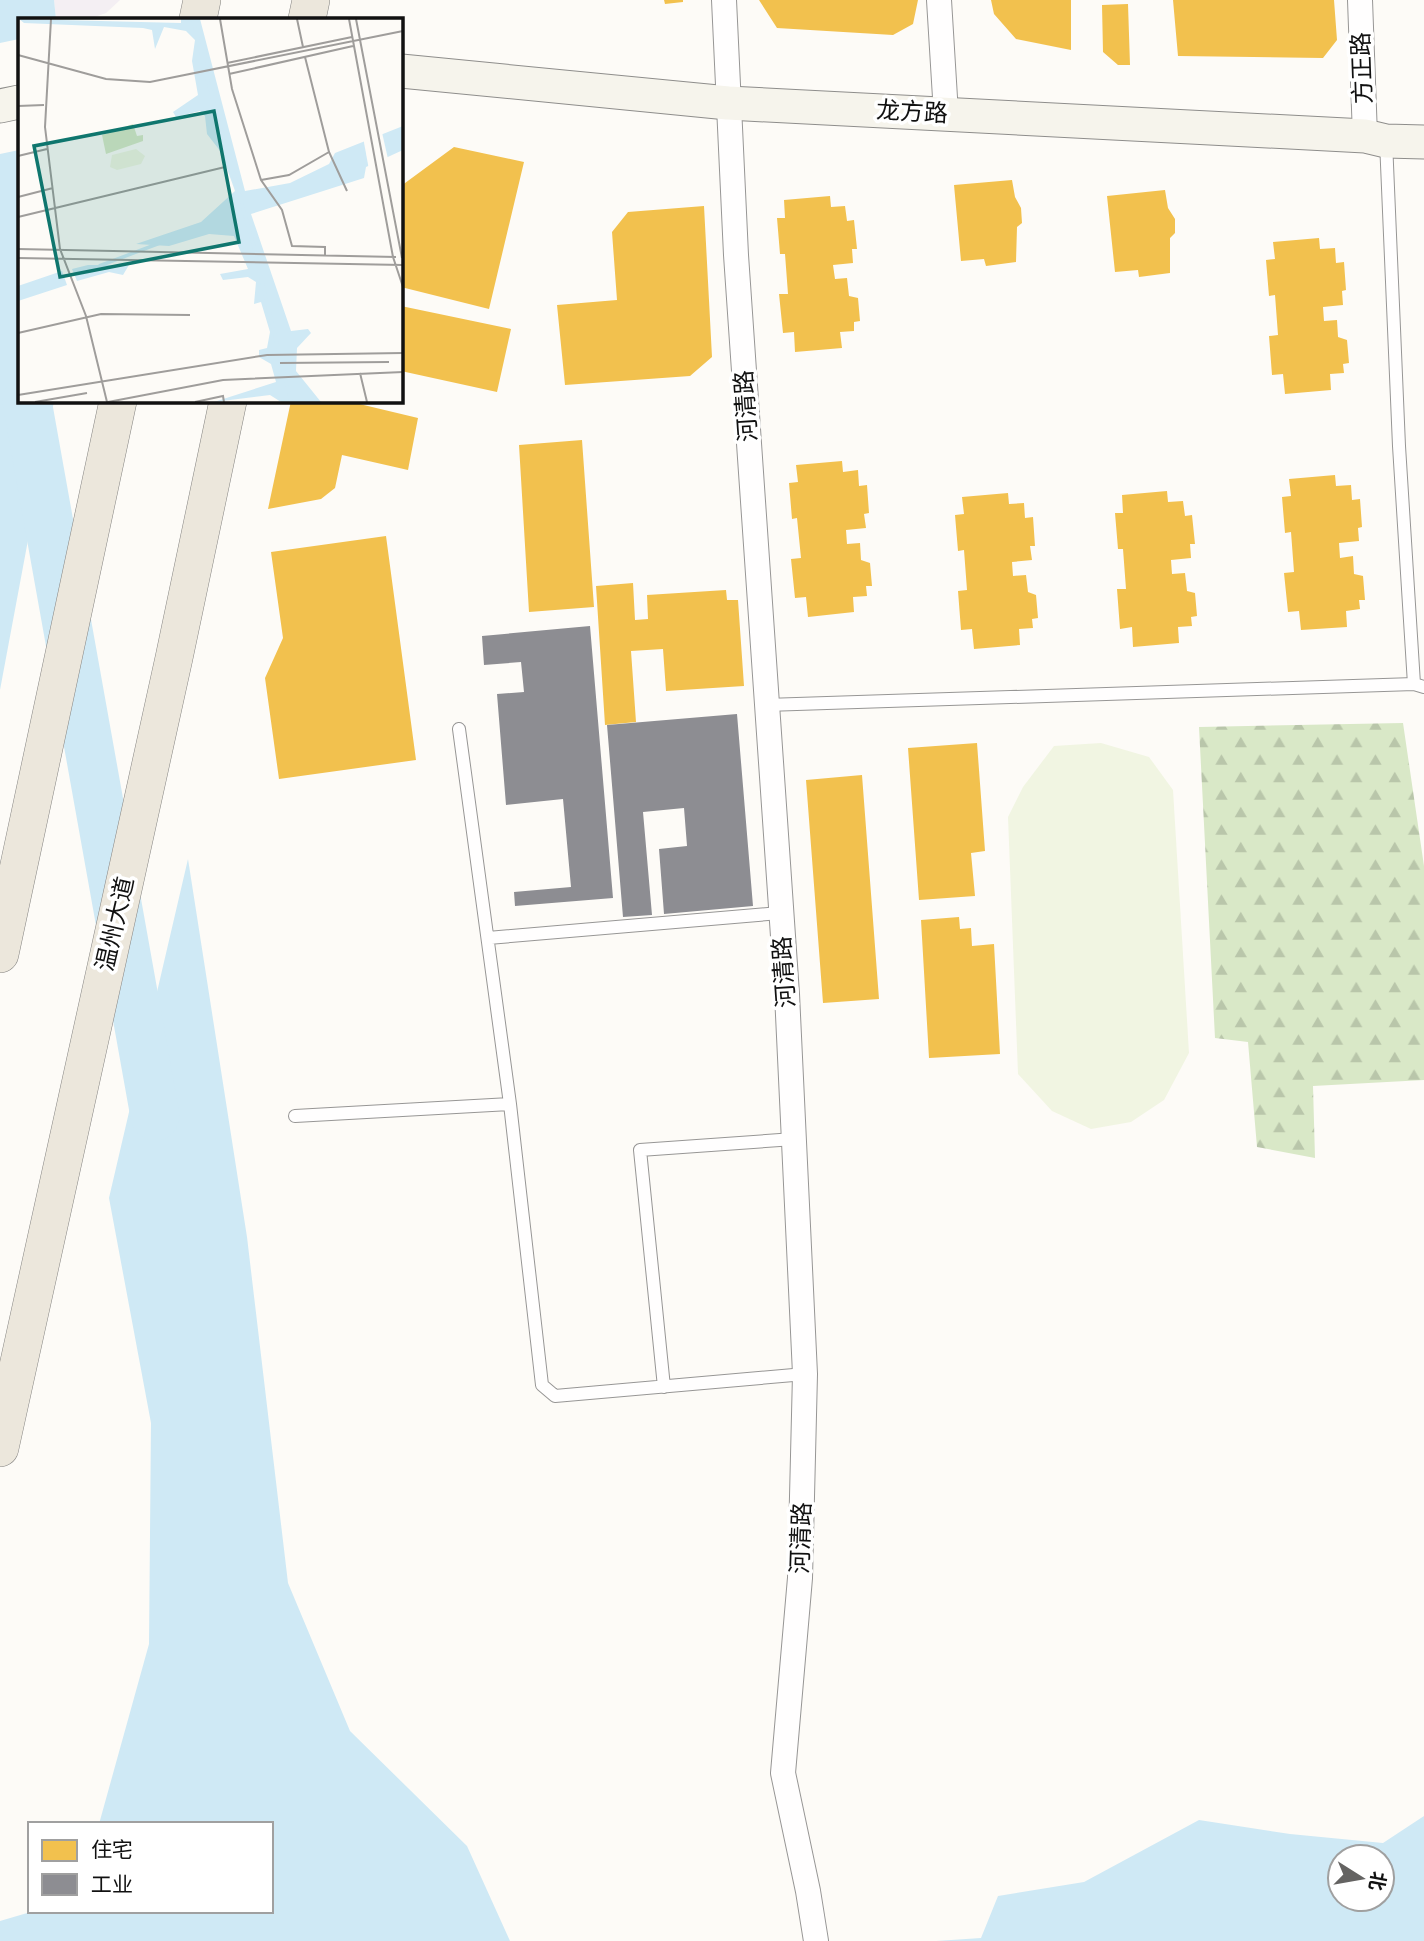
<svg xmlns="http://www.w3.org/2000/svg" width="1424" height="1941" viewBox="0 0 1424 1941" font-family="Lora,'Noto Sans SC',serif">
  <defs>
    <pattern id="forest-firs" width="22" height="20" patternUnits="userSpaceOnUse" patternTransform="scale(1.75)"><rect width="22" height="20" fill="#d9e8c7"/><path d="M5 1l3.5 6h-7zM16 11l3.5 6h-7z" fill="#b9c6aa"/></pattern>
  </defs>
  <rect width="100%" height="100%" fill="#fdfbf7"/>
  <!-- industrial -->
  <path fill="#f4eff3" d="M54 0H120L106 13 89 19H56Z"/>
  <!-- forest -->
  <path fill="url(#forest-firs)" d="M1403 723 1424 866V1080L1313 1086 1315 1158 1257 1147 1248 1042 1215 1038 1199 727Z"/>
  <!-- pitch -->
  <path fill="#f1f5e2" d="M1101 743 1149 757 1173 790 1189 1053 1164 1100 1131 1122 1091 1129 1052 1111 1018 1074 1008 817 1023 787 1054 746Z"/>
  <!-- water -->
  <path fill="#cfe9f5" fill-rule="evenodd" d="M0 0H54L56 19H19V39L0 43Z
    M19 150V401H54L0 690V154Z
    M188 859 247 1237 288 1583 350 1731 467 1846 510 1941H0V1921L34 1911H271V1824H99L149 1644 151 1423 109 1198Z
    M1424 1816V1941H936L981 1938 998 1896 1084 1882 1199 1820 1290 1834 1383 1843ZM1382 1857V1899H1340V1857Z"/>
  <!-- homes -->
  <path fill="#f2c14e" d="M664 0H683V2L665 4Z
    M759 0H918L913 24 893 35 777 28Z
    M991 0H1071V50L1016 39 994 14Z
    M1173 0H1334L1337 40 1323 58 1178 56Z
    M1128 4 1130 65H1118L1103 52 1102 5Z
    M454 147 524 162 489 309 401 287V186Z
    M1012 180 1015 197 1021 208 1022 223 1017 227 1016 262 986 266 984 259 961 261 954 185Z
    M1165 190 1168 208 1175 219V233L1170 238V273L1139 277 1138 270 1115 272 1107 196Z
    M830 196 831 207 845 206 847 221 854 220 857 249H852L853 263 833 265 835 279 847 278 849 296 858 298 860 321 854 322V331L840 332 842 348 795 352 794 332 783 333 779 294H788L785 254H780L777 218H785L784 200Z
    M704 206 712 357 690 376 565 385 557 305 617 300 612 232 628 212Z
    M1319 238 1320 249 1335 248 1336 263 1344 262 1346 290 1342 291 1343 305 1323 307 1324 321 1337 320 1338 337 1347 340 1349 363 1343 364 1344 373 1330 374 1331 390 1285 394 1283 374 1272 375 1269 336 1278 335 1275 295 1269 296 1266 260 1275 259 1273 242Z
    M401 306 511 329 497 392 401 371Z
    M291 401H347L418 418 408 470 342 455 335 488 321 499 268 509Z
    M582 440 594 607 529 612 519 445Z
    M842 461 843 472 858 470 859 486 867 485 869 513 864 514 866 528 846 530 847 544 860 543 861 560 870 563 872 586H866L867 596 853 597 854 612 808 617 806 597 795 598 791 559 801 558 797 518 792 519 789 483 798 482 796 465Z
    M1335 475 1336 486 1351 485 1352 500 1360 499 1362 527 1358 528 1359 541 1339 543 1340 558 1353 556 1354 574 1363 576 1365 600H1359L1360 609 1346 611 1347 627 1301 630 1299 611 1288 612 1284 573 1294 572 1291 532 1285 533 1282 497 1291 496 1289 479Z
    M1167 491 1168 502 1183 501 1185 516 1192 515 1195 544H1190L1191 558 1171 560 1172 574 1185 573 1187 591 1195 593 1197 616 1191 617 1192 626 1178 627 1179 643 1133 647 1132 627 1120 629 1117 589H1126L1123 549H1118L1115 513H1123L1122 495Z
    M1008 493 1009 504 1024 503 1025 518 1033 517 1035 546H1030L1032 560 1012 562 1013 576 1026 575 1028 592 1036 595 1038 618 1032 619 1033 628 1019 629 1020 645 974 649 972 629 961 630 958 591 967 590 964 550 958 551 955 515 964 514 962 497Z
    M386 536 416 760 279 779 265 678 283 638 271 552Z
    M633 583 635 620 648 619 647 595 726 590 727 600H738L744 686 666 691 663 649 631 651 636 722 605 725 596 586Z
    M977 743 985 851 971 853 975 896 919 900 908 748Z
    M862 775 879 999 823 1003 806 780Z
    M959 917 960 929 971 928 972 946 994 944 1000 1054 929 1058 921 920Z"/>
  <!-- industry -->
  <path fill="#8d8d92" d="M590 626 613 898 515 906 514 892 571 887 563 799 506 805 497 694 524 692 521 662 484 665 482 636Z
    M737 714 753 906 664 914 659 849 687 846 684 808 643 812 652 915 623 917 607 725Z"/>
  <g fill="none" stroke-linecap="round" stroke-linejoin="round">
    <!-- river -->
    <path stroke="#cfe9f5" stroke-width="49" d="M27 401 155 1116"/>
    <defs>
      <path id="lane" d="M1386 141 1399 446 1414 684 1424 687
        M766 705 1414 684
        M459 729 510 1104 542 1385 555 1396 805 1374
        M488 938 780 913
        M295 1116 510 1104
        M664 1387 640 1150 794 1139"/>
      <path id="street" d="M724 0 736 255 787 994 805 1374 800 1578 783 1773 808 1891 816 1941
        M939 0 946 114
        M1360 0 1365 136"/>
      <path id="secondary" d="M401 71 728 103 1365 136 1386 141 1424 142
        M0 106 19 102"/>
      <path id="primary" d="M198 19 202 0
        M307 19 311 0
        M0 954 118 401
        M0 1448 174 658 228 401"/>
    </defs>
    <!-- lane casing -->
    <use href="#lane" stroke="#979695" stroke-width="14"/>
    <!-- street casing -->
    <use href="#street" stroke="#979695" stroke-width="26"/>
    <!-- secondary casing -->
    <use href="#secondary" stroke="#8e8d8b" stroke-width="35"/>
    <!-- primary casing -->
    <use href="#primary" stroke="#858482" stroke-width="38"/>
    <!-- lane -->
    <use href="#lane" stroke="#fffefe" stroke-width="12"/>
    <!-- street -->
    <use href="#street" stroke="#fffefe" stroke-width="24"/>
    <!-- secondary -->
    <use href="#secondary" stroke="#f6f4ec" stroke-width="33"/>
    <!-- primary -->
    <use href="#primary" stroke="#ece7dc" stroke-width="37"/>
  </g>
  <g text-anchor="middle" stroke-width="7" stroke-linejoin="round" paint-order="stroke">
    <!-- street labels -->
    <g font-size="24" fill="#111" stroke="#fff">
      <text transform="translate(1362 68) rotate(-92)" y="8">方正路</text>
      <text transform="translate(912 112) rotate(3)" y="8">龙方路</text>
      <text transform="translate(746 406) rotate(-94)" y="8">河清路</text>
      <text transform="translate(115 924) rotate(-77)" y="8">温州大道</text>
      <text transform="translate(784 972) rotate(-94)" y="8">河清路</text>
      <text transform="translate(801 1538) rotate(-88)" y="8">河清路</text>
    </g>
  </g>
  <!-- overview -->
  <g transform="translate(18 18)">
    <rect width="385" height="385" fill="#fdfbf7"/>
    <path d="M115 106 119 118 125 117V123L88 136 84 117Z" fill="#d9e8c7"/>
    <path d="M118 131 127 138 123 146 99 152 92 149 94 137Z" fill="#f1f5e2"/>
    <path d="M1 1 163 5V1H182L227 173 272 165 311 146 317 135 385 108V132L348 149 346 160 233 196 273 313 290 311 293 315 279 330 278 353 303 384H263L252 377 196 384 258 364 253 346 241 339V332L249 330 252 314 243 284 236 286 238 264 230 259 205 262 202 256 230 251 216 218 191 216 151 228 118 226 183 204 217 173 203 134 189 116 187 98 182 93 158 99 155 94 180 77 174 43 177 22 168 13 146 9 137 31 134 12 125 10 6 5ZM70 247H111L105 257 91 254 59 263 54 251ZM44 253 49 267 0 283V268Z" fill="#cfe9f5"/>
    <path d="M363 110 370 141 351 152 345 119Z" fill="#fdfbf7"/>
    <path fill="none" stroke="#cfe9f5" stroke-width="3.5" d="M175 1 187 51M188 56 237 233M238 239 273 384M81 248 142 225"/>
    <path fill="none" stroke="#9f9d9b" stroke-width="2" d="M33 1 27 109 42 231 68 298 89 384M202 1 214 71 243 162 264 192 274 228 307 229V237M279 1 285 29M331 1 375 239M338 1 384 240M0 37 88 61 132 64 385 13M287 39 311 134 329 173M209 45 334 19M211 56 335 28M0 88 26 87M0 138 29 131M243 162 271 157 311 134M0 179 35 170M0 199 207 149M0 231 378 239M375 239 385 269M0 240 385 247M0 315 83 296 172 297M262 345 371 344M342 355 349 384M0 377 249 337 385 335M17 384 69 375M90 384 205 362 385 354M177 384 205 378 206 384"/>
    <path fill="#0f766e" fill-opacity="0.15" stroke="#0f766e" stroke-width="3.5" d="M196 93 221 224 42 259 16 128Z"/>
    <rect width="385" height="385" fill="none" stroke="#111" stroke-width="3.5"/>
  </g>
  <!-- legend -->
  <rect x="28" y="1822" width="245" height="91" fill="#ffffff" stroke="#a0a0a0" stroke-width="2"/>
  <rect x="42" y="1840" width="35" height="21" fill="#f2c14e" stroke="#a0a0a0" stroke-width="2"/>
  <text x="91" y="1857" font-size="21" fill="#111111">住宅</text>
  <rect x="42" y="1874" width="35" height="21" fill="#8d8d92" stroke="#a0a0a0" stroke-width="2"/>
  <text x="91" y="1892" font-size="21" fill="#111111">工业</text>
  <!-- north arrow -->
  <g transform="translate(1361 1878) rotate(101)"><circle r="33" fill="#ffffff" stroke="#a0a0a0" stroke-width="2"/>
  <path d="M0-5L12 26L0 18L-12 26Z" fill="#646362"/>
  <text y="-10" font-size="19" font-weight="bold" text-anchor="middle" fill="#111111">北</text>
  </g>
</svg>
